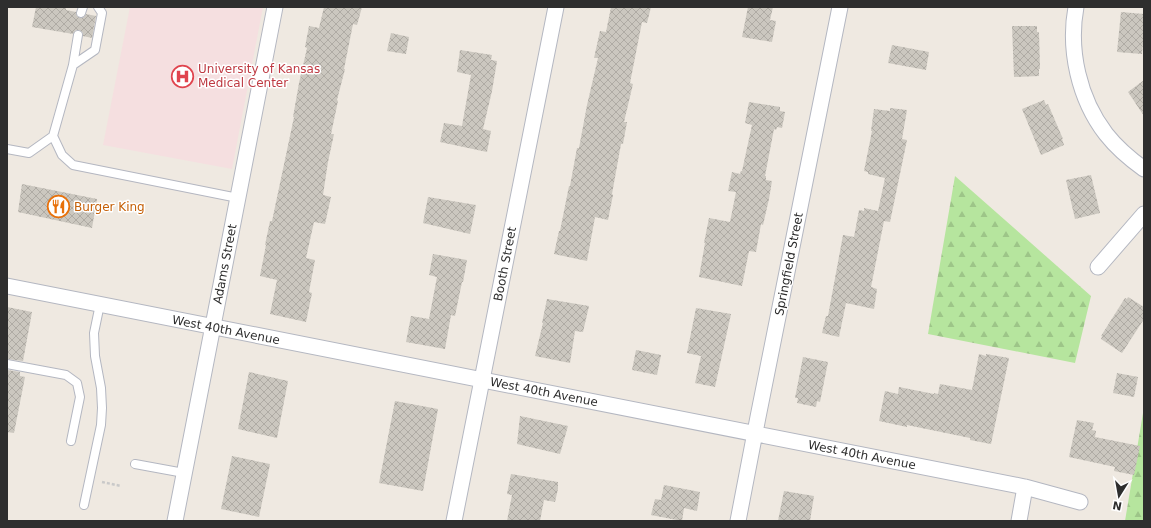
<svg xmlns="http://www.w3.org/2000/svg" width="1151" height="528" viewBox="0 0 1151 528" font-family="'DejaVu Sans',sans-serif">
  <defs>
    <pattern id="forest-firs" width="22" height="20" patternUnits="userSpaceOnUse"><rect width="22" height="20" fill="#b6e59e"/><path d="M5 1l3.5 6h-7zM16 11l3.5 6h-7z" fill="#9dc588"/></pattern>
    <pattern id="building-cross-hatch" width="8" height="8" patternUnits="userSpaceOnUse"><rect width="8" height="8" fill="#cbc7bf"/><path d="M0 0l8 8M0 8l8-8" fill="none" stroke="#afaba4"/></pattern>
  </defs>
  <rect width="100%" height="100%" fill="#efe9e1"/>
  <!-- medical -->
  <path fill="#f5dfe0" d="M130 7H263L232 169 103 145Z"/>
  <!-- forest -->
  <path fill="url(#forest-firs)" d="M955 176 1091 296 1075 363 928 334Z
    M1144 407V521H1125Z"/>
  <!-- building -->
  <path fill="url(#building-cross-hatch)" d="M36 7H66V10L76 12 77 16 80 18 84 17 86 14 96 16 92 38 83 36V33L79 30H76L73 34 32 27Z
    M324 7H362L357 25 353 24 344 69H345L337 100 338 101 331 134H334L328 162 323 195 331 197 325 224 314 222 306 258 315 260 309 292 312 293 306 322 270 314 277 280 260 276 266 245H265L270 221H272L294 117H293L299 83 307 48 305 47 309 26 319 28Z
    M611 7H651L647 23 642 22 630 83 633 84 624 122H627L623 144H621L612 194 613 195 608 220 595 217 587 261 554 254 559 231H560L569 186H570L577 148H579L587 105 598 58H594L600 31 606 32Z
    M748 7H773L770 20 776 21 772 42 742 37Z
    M1121 12 1144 14V33L1142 54 1117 52Z
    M1012 26H1037V32H1039L1040 69H1039V76L1014 77Z
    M391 33 409 37 406 54 387 51Z
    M892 45 929 52 926 70 888 63Z
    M460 50 492 55 491 60 497 61 492 91 483 129 491 131 487 152 440 142 444 123 462 126 471 75 457 72Z
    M1144 80V116L1128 92Z
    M1044 100 1046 105 1048 104 1063 139H1062L1064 145 1041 155 1022 109Z
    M749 102 780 107V111L785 112 782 128 777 127 776 130 774 129 765 176H766V180L772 181 769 199 763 225 761 224 756 252 749 251 742 286 699 277 705 243H704L709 218 730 222 736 192 728 191 732 172 740 174 741 171H742L752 125 745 123Z
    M890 108 907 110 902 139 907 140 890 222 884 221 871 287 877 289 874 309 846 303 839 337 822 333 826 316H828L843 235 854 237 859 210 864 211V208L878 211 885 178 868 174V172L864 171 872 131H871L874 109 890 111Z
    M1091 175 1100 213 1075 219 1066 180Z
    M22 184 97 199 92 228 18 212Z
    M428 197 476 205 470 234 423 223Z
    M433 254 467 260 463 282H462L455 316 451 315 445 349 406 342 411 316 429 319 437 277 429 275Z
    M1128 297 1144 307V319L1122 353 1101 339 1102 336H1101L1125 298 1127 299Z
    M547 299 589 306 583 332 575 331 570 363 535 356 543 323H542Z
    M7 307 32 312 23 361 7 359Z
    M696 308 731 314 715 387 695 383 701 356 687 353Z
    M636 350 661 355 657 375 632 370Z
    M979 354 986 356V354L1009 358 991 444 970 440V438L907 425V427L879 421 885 391 898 394 899 387 934 394V393L938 394 940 384 972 390Z
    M803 357 828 362 820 402 817 401 816 407 797 403 798 398H795Z
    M7 370 20 372V376L25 377 14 433 7 432Z
    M249 372 288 381 277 438 238 429Z
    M1117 373 1138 377 1134 397 1113 393Z
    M395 401 438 409 423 491 379 483Z
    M520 416 568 426 560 454 517 444Z
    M1077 420 1094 423 1092 430 1096 431 1095 437 1140 446 1134 475 1114 471 1115 467 1069 457Z
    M232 456 270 464 259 517 221 509Z
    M511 474 558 482V489L555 502 544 500 540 521H507L512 495 507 494Z
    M664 485 700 492 697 511 684 508 682 521 651 515 655 499 661 500Z
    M784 491 814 496 810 521H778Z"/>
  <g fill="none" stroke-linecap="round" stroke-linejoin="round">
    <defs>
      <path id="lane" d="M81 13 83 7
        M73 65 78 35
        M53 136 62 155 73 165 238 198
        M7 149 29 153 53 136 73 65 95 50 102 13 98 7
        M7 364 66 375 77 383 80 397 71 441
        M135 464 184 473
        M84 505 101 425 102 408 101 388 95 356 94 333 100 304"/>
      <path id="street" d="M1076 7C1068 50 1079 99 1106 134 1117 148 1130 159 1144 169
        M1098 267 1144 214
        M7 286 1025 487 1080 502
        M175 521 275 7
        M454 521 556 7
        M738 521 758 417 840 7
        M1019 521 1025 487"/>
    </defs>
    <!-- lane casing -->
    <use href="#lane" stroke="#b4b7c1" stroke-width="10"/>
    <!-- street casing -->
    <use href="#street" stroke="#b4b7c1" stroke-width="17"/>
    <!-- path -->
    <path stroke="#c9c9c9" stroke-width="2.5" stroke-dasharray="3 2" stroke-linecap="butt" d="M102 482 121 486"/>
    <!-- lane -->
    <use href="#lane" stroke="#fff" stroke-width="8"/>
    <!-- street -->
    <use href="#street" stroke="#fff" stroke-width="15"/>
  </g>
  <!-- icons -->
  <defs>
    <symbol id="hospital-ring" viewBox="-11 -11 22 22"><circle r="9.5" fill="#fff" stroke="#e0444e" stroke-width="1.5"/><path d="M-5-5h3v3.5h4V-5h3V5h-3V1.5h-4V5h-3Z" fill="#e0444e"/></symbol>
    <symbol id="restaurant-ring" viewBox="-11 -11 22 22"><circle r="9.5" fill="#fff" stroke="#e8710a" stroke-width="1.5"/><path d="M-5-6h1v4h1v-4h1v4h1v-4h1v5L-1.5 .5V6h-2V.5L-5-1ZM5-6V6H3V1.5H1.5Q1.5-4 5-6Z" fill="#e8710a"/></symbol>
  </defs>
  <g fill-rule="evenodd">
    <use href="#hospital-ring" x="170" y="64" width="25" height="25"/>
    <use href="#restaurant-ring" x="46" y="194" width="25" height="25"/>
  </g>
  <g text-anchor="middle" stroke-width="3" stroke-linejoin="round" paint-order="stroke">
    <!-- health labels -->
    <g font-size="12" fill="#be3a42" stroke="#fff" text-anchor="start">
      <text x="198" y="73">University of Kansas<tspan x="198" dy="14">Medical Center</tspan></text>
    </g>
    <!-- food labels -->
    <g font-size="12" fill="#c56008" stroke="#fff" text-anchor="start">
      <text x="74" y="211">Burger King</text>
    </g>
    <!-- street labels -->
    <g font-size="12" fill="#2e2e2e" stroke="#fff">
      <text transform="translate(225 264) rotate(-79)" y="4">Adams Street</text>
      <text transform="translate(505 264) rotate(-79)" y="4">Booth Street</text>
      <text transform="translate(789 264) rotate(-79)" y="4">Springfield Street</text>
      <text transform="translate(226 330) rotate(11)" y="4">West 40th Avenue</text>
      <text transform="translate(544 392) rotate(11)" y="4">West 40th Avenue</text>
      <text transform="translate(862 455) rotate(11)" y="4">West 40th Avenue</text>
    </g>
  </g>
  <!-- border -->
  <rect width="1151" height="528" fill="none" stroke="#2e2e2e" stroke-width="16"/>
  <!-- north arrow -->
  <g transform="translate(1119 496) rotate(191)" stroke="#ffffff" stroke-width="3" paint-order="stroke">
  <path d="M0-3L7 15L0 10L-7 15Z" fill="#2e2e2e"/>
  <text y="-6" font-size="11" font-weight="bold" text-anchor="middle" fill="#2e2e2e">N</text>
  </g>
</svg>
